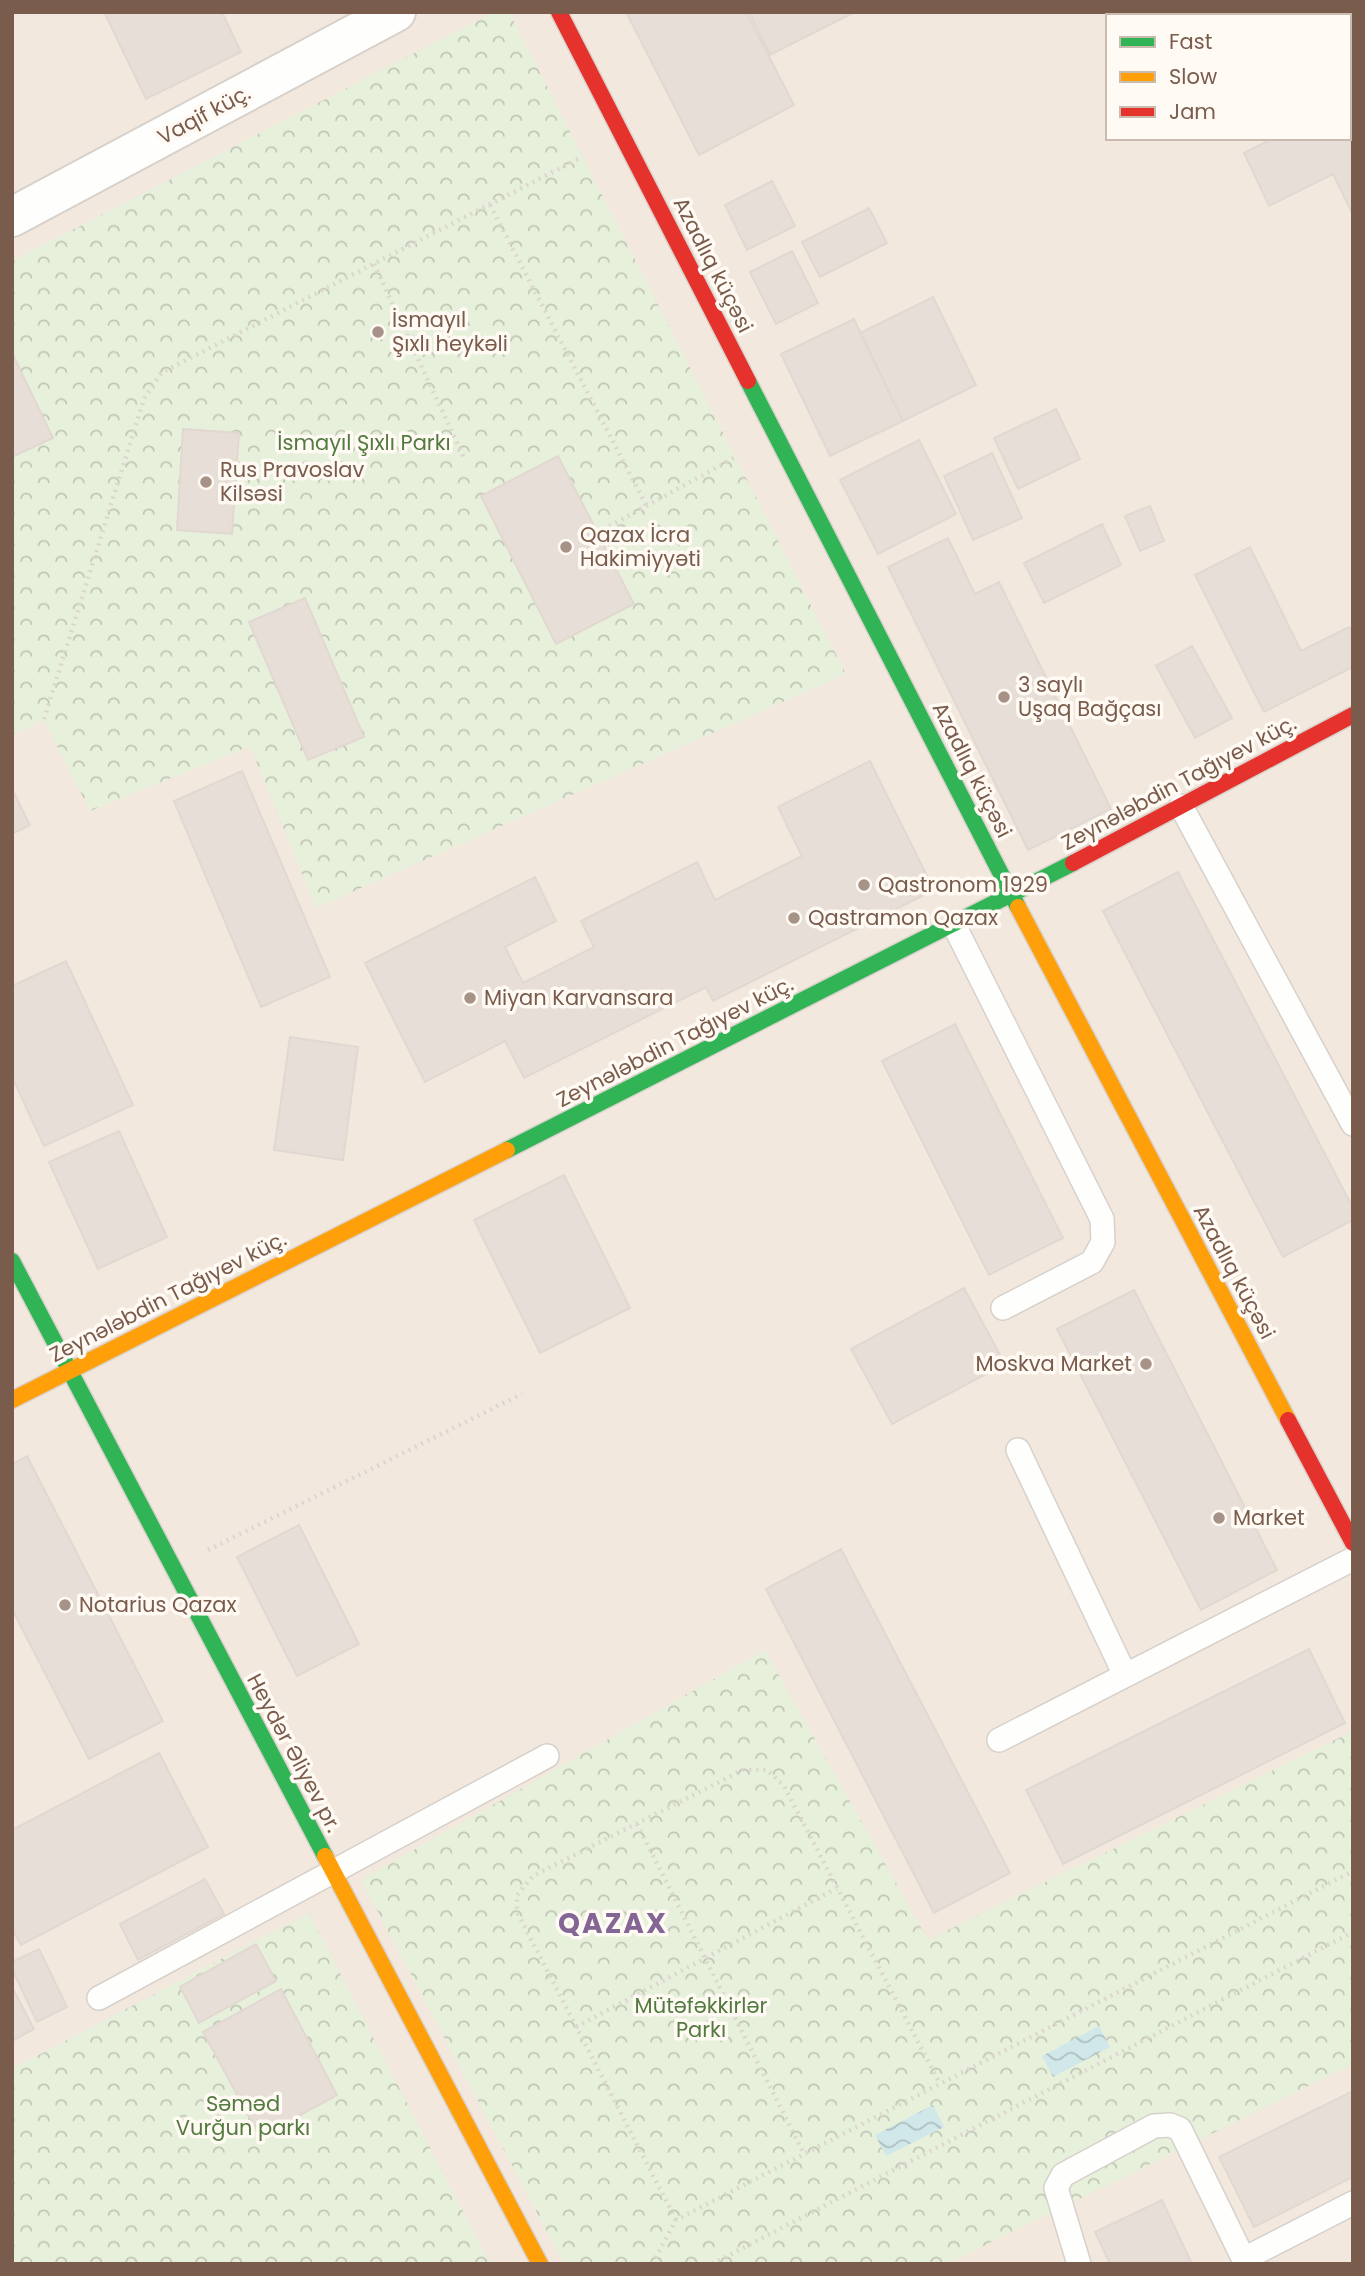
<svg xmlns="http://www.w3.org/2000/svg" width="1365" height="2276" viewBox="0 0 1365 2276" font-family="Poppins,sans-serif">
  <defs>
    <pattern id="forest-crowns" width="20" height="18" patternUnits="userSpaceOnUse" patternTransform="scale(1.75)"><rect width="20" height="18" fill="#e7f0db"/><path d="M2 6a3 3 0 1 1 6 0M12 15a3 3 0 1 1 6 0" fill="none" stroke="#c0c6b4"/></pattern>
    <pattern id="water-waves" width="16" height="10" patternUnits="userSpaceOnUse" patternTransform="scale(1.75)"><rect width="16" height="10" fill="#d0e8ea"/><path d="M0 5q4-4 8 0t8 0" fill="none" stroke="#aebfc0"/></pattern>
  </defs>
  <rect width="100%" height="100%" fill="#f9f5f0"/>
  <!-- residential -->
  <path fill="#f2e8de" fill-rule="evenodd" d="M12 12H1353V2264H12ZM1108 16H1349V138H1108Z"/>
  <!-- forest -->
  <path fill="url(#forest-crowns)" d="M494 12H509L846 674 316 908 250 746 90 811 44 720 12 735V261Z
    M765 1650 928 1940 1353 1731V2064L947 2264H564L361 1880Z
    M309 1913 490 2264H12V2069Z"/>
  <!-- water -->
  <path fill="url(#water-waves)" d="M1099 2026 1110 2047 1053 2077 1042 2056Z
    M933 2105 944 2127 886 2156 875 2135Z"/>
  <!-- building -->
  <path fill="#e6ded7" stroke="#e2d8d2" stroke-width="2" d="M104 12H222L241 52 146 99Z
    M626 12H746L794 105 699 155Z
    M749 12H855L770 55Z
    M1353 99V215L1333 174 1269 206 1244 153 1273 138H1349V101Z
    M772 181 795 226 747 250 725 205Z
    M869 208 887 243 820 277 802 242Z
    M792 251 818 303 776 324 750 272Z
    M933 297 976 385 903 421 860 333Z
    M854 319 903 421 830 456 781 354Z
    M12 353 53 438 12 457Z
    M1056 409 1080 459 1018 489 994 438Z
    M183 429 239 433 232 534 177 530Z
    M919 440 956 514 878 554 840 480Z
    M992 453 1022 518 973 540 944 476Z
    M558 456 634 604 556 644 481 496Z
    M1150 506 1164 541 1140 551 1125 516Z
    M1102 524 1121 565 1044 603 1024 563Z
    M948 538 975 594 999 582 1111 809 1028 850 888 567Z
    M1250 547 1301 651 1349 627 1353 634V667L1264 712 1195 575Z
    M305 598 364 737 308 760 249 622Z
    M1192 646 1232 718 1195 738 1156 666Z
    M870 761 934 890 713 1001 706 987 524 1078 505 1041 425 1082 365 963 535 877 556 921 505 947 523 983 594 947 581 921 697 862 715 900 802 856 778 807Z
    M242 771 330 977 261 1007 174 801Z
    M12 789 30 825 12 834Z
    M1178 872 1353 1208V1220L1283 1257 1103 911Z
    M66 961 133 1105 44 1146 12 1077V986Z
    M955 1024 1063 1238 989 1275 882 1061Z
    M290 1037 358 1047 343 1160 274 1150Z
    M119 1131 167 1237 98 1269 49 1162Z
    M564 1175 630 1308 540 1353 474 1220Z
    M964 1288 1005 1364 892 1424 851 1349Z
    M1134 1290 1277 1570 1201 1610 1057 1329Z
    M27 1456 163 1721 89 1759 12 1609V1464Z
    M299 1525 359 1644 297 1676 237 1557Z
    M841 1549 1010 1873 934 1913 766 1589Z
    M1309 1649 1345 1723 1063 1864 1026 1790Z
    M159 1753 208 1847 21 1945 12 1929V1830Z
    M205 1879 224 1914 138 1960 120 1924Z
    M256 1944 276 1981 199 2023 180 1987Z
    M39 1949 67 2007 37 2022 12 1969V1962Z
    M12 1987 34 2029 12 2041Z
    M281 1989 337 2095 260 2137 203 2032Z
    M1353 2091V2177L1254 2227 1219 2157Z
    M1162 2200 1192 2264H1110L1095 2232Z"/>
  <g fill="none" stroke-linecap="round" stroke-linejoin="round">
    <defs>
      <path id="lane" d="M1181 806 1353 1124
        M954 925 1102 1219 1103 1242 1092 1262 1003 1308
        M1018 1450 1125 1675
        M999 1740 1353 1559
        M99 1998 547 1756
        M1244 2259 1353 2203
        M1079 2264 1056 2188 1063 2175 1154 2126 1170 2125 1180 2129 1246 2264"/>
      <path id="street" d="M12 217 396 12"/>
      <path id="fast" d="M748 381 1018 907
        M507 1150 1073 863
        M12 1261 325 1856"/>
      <path id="slow" d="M1018 907 1288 1420
        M12 1400 507 1150
        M325 1856 540 2264"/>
      <path id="jam" d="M559 12 748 381
        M1073 863 1353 715
        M1288 1420 1353 1543"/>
    </defs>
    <!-- lane casing -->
    <use href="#lane" stroke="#d7d1cb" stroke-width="26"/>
    <!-- street casing -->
    <use href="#street" stroke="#d7d1cb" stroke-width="42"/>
    <!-- fast casing -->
    <use href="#fast" stroke="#d9d2cb" stroke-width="19"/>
    <!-- slow casing -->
    <use href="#slow" stroke="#d9d2cb" stroke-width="19"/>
    <!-- jam casing -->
    <use href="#jam" stroke="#d9d2cb" stroke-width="19"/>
    <!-- path -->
    <path stroke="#dcd5d0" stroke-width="4.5" stroke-dasharray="2 5" stroke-linecap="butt" d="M490 205 646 505
      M374 264 465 460
      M597 533 734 458
      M44 719 144 399 161 373 582 157
      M208 1550 522 1394
      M637 1824 804 2154
      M576 2027 837 1888
      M676 2220 517 1912V1895L533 1876 743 1770H767L784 1786 940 2084
      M652 2264 676 2220 1353 1871
      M712 2264 1353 1932"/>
    <!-- lane -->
    <use href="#lane" stroke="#fefefd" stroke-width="23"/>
    <!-- street -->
    <use href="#street" stroke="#fefefd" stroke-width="38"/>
    <!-- fast -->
    <use href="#fast" stroke="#30b455" stroke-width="16"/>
    <!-- slow -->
    <use href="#slow" stroke="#ff9f0a" stroke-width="16"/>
    <!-- jam -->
    <use href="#jam" stroke="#e5322d" stroke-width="16"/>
  </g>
  <!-- markers -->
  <g fill="#a69286" stroke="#fffaf3" stroke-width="2.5">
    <circle cx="378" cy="332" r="7"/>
    <circle cx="206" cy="482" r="7"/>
    <circle cx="566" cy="547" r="7"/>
    <circle cx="1004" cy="697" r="7"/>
    <circle cx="864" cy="885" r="7"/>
    <circle cx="794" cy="918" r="7"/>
    <circle cx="470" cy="998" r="7"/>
    <circle cx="1146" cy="1364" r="7"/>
    <circle cx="1219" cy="1518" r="7"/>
    <circle cx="65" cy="1605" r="7"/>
  </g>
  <g text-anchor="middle" stroke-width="7" stroke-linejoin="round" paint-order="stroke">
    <!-- street labels -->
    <g font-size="21" fill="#7a5c4d" stroke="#fffaf3">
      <text transform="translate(204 115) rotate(-28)" y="7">Vaqif küç.</text>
      <text transform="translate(713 265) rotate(63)" y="7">Azadlıq küçəsi</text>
      <text transform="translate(972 770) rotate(63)" y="7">Azadlıq küçəsi</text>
      <text transform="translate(1179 783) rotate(-28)" y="7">Zeynələbdin Tağıyev küç.</text>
      <text transform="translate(675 1042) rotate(-27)" y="7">Zeynələbdin Tağıyev küç.</text>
      <text transform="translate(1234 1272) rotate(62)" y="7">Azadlıq küçəsi</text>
      <text transform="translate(168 1297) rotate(-27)" y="7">Zeynələbdin Tağıyev küç.</text>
      <text transform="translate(294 1753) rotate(62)" y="7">Heydər Əliyev pr.</text>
    </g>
    <!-- poi labels -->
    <g font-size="21" fill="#7a5c4d" stroke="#fffaf3" text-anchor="start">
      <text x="392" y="327">İsmayıl<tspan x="392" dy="24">Şıxlı heykəli</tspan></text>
      <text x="220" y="477">Rus Pravoslav<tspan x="220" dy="24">Kilsəsi</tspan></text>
      <text x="580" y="542">Qazax İcra<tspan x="580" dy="24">Hakimiyyəti</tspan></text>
      <text x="1018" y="692">3 saylı<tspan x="1018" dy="24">Uşaq Bağçası</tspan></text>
      <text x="878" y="892">Qastronom 1929</text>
      <text x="808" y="925">Qastramon Qazax</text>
      <text x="484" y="1005">Miyan Karvansara</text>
      <text x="1132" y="1371" text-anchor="end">Moskva Market</text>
      <text x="1233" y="1525">Market</text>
      <text x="79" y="1612">Notarius Qazax</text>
    </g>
    <!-- park labels -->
    <g font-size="21" fill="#537a41" stroke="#fffaf3">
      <text x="364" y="450">İsmayıl Şıxlı Parkı</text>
      <text x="701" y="2013">Mütəfəkkirlər<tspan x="701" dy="24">Parkı</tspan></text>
      <text x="243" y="2111">Səməd<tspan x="243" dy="24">Vurğun parkı</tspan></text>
    </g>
    <!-- district labels -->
    <g font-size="28" font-weight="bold" letter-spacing="2" fill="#846695" stroke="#fffaf3">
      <text x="613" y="1933">QAZAX</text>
    </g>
  </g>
  <!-- border -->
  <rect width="1365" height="2276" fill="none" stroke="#7a5c4d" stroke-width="28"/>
  <!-- legend -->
  <rect x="1106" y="14" width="245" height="126" fill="#fffaf3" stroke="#cabbb1" stroke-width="2"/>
  <rect x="1120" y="37" width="35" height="10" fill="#30b455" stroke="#cabbb1" stroke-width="2"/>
  <text x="1169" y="49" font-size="21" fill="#7a5c4d">Fast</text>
  <rect x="1120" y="72" width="35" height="10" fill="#ff9f0a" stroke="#cabbb1" stroke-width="2"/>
  <text x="1169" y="84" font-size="21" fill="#7a5c4d">Slow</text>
  <rect x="1120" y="107" width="35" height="10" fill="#e5322d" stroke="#cabbb1" stroke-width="2"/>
  <text x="1169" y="119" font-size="21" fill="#7a5c4d">Jam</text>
</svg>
